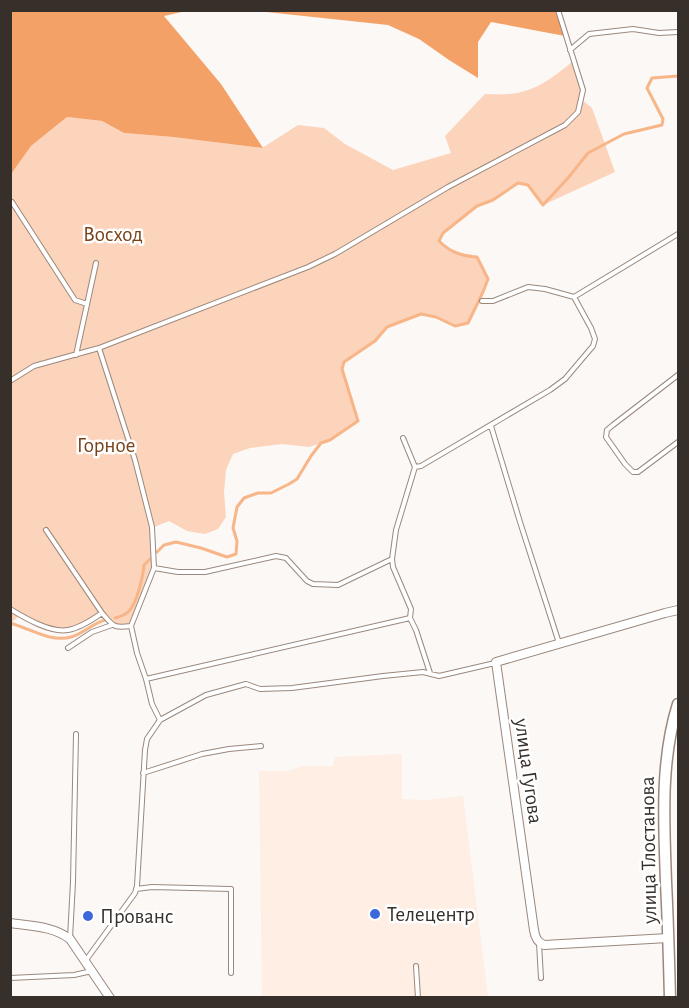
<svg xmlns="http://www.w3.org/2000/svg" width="689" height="1008" viewBox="0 0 689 1008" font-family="'Alegreya Sans',sans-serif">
  <rect width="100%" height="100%" fill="#fcf8f6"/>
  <!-- built -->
  <path fill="#feeee4" d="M402 754V799L426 800 463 796 488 997H262L259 771H288L302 766H333L335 757Z"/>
  <!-- green -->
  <path fill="#fcd4bb" d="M573 61 583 90 581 99 592 108 615 172 543 205 528 186 518 183 494 200 477 206 443 233 439 241C450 253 461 256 477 257L488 279 483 292 468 323 455 326 436 317 421 314 387 327 375 341 344 362 342 369 358 421 330 440 309 447 282 444 250 448 233 454 226 470 224 492 226 517 218 529 205 534 187 531 169 521 152 528 154 568 131 626 117 627 102 613C84 626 64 635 42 626 35 623 28 618 20 615L11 623 10 174 31 146 67 117 102 121 124 133 173 137 262 148 298 125 324 128 345 144 393 170 451 153 445 136 485 94C493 94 501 95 509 94 535 92 554 77 573 61Z"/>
  <!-- forest -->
  <path fill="#f3a167" d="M11 10 186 11 164 16 221 84 263 148 173 137 124 133 102 121 67 117 31 146 11 174Z
    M257 11H558L565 36 491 22 478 42V78L449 60 419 39 388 25Z"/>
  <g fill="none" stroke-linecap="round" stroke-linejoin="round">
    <!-- stream -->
    <path stroke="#f7b588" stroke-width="3" d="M157 552 164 545 176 542 201 548 227 557 236 554 237 541 233 528 237 507 244 498 258 493H271L289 484 297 479 311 456 321 443 330 440 358 421 342 369 344 362 375 341 387 327 421 314 436 317 455 326 468 323 483 292 488 279 477 257C461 256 450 252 439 241L443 233 477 206 493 200 518 183 528 185 543 205 568 178 588 153 624 134 662 125 663 119 647 88 652 78 678 76
      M115 618C119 617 125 615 128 612 137 604 143 576 144 565L150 559
      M10 623C29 628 51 643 71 637 83 634 93 623 105 620"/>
    <defs>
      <path id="service" d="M570 50 589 34 633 29 659 33 678 32
        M12 202 75 300 87 304
        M574 297 678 234
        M99 348 135 460 152 527 154 568 131 626 137 653 146 679 152 704 160 720
        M76 355 96 263
        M678 375 613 425 607 430 606 437 625 464 633 472H638L678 442
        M10 381 34 366 99 348 308 267 335 254 448 187 565 125 578 112 583 90 558 10
        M491 426 520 522 559 643
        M403 438 415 467 396 530 392 559 393 567 411 609 410 618 416 630 430 673
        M415 467 421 466 550 390 565 379 593 346 595 339 591 328 574 297 545 289 528 287 493 301H482
        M46 530 102 613
        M154 568 178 572H205L276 556 286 558 307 581 313 584 338 585 392 559
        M10 609C25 618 50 633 68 630 80 628 92 620 102 613 114 627 113 628 131 626
        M68 648 92 632 112 625
        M146 679 410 618
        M143 773 202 754 229 749 261 746
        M136 889 152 887 231 889V973
        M70 938 73 882 76 734
        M539 943 541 978
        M86 960 135 893 137 886 145 750 147 739 160 720 206 695 246 684 260 689 292 688 383 676 423 672 439 676 495 663
        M416 966 418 998
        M10 978 74 975 92 971"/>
      <path id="minor" d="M10 923C31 926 53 926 70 939L110 998
        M668 938 544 945C537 942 535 937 534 930L496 662 665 613 678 610"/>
      <path id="secondary" d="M670 998C669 959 668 921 666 882 664 823 660 761 678 704"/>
    </defs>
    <!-- service casing -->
    <use href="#service" stroke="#9a887d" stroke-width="6"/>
    <!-- minor casing -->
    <use href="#minor" stroke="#9a887d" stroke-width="10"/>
    <!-- secondary casing -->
    <use href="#secondary" stroke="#9a887d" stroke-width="13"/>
    <!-- service -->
    <use href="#service" stroke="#fff" stroke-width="4"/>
    <!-- minor -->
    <use href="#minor" stroke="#fff" stroke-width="8"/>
    <!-- secondary -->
    <use href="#secondary" stroke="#fff" stroke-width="10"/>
  </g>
  <!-- markers -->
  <g fill="#3c69da" stroke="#fff" stroke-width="2">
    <circle cx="375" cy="914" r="6"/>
    <circle cx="88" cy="916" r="6"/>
  </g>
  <g text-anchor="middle" stroke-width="5" stroke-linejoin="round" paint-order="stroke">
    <!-- park labels -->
    <g font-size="21" fill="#774218" stroke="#fff">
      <text x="113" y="241">Восход</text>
      <text x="106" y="452">Горное</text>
    </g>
    <!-- street labels -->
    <g font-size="21" fill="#372f2a" stroke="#fff">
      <text transform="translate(529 771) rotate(82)" y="7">улица Гугова</text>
      <text transform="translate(648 850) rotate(-91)" y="7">улица Тлостанова</text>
    </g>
    <!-- poi labels -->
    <g font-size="21" fill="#372f2a" stroke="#fff" text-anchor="start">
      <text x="387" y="921">Телецентр</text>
      <text x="100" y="923">Прованс</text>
    </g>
  </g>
  <!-- border -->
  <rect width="689" height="1008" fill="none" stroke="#372f2a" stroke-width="24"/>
</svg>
